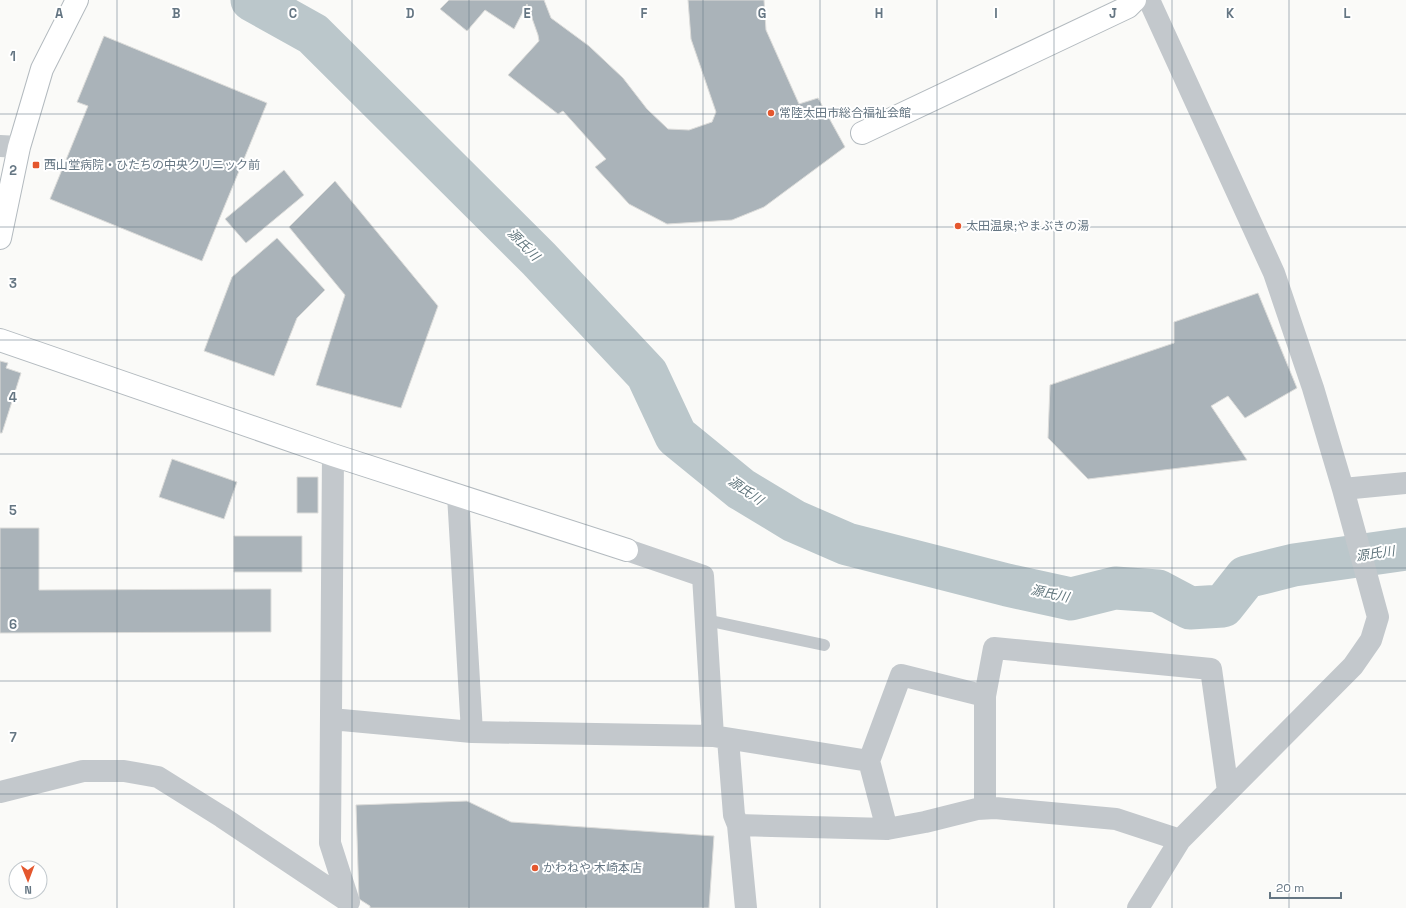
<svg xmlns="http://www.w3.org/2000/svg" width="1406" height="908" viewBox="0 0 1406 908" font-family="'Space Grotesk','Noto Sans JP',sans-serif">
  <rect width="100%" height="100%" fill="#fafaf8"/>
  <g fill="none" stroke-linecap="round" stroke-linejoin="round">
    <!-- river -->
    <path stroke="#bbc7cb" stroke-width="43" d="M252 0 313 34 539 259 647 374 676 436 741 489 794 521 847 544 1007 585 1071 599 1115 588 1158 591 1190 608 1223 606 1246 577 1294 565 1406 549"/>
  </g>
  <!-- building -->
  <path fill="#aab3b9" stroke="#dcdcda" d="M449 0H544L551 18 589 46 623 78 647 109 668 129 689 130 712 122 716 112 691 39 688 0H764L766 30 799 104 818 98 845 147 764 207 732 220 667 224 629 204 595 167 606 159 563 111 558 114 508 75 539 41 538 35 527 4 514 29 485 10 467 31 440 9Z
    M104 36 267 103 202 261 50 199 88 106 77 102Z
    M284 170 304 195 246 243 225 219Z
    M335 181 438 306 401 408 316 385 345 295 289 227Z
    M277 238 325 290 297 318 274 376 204 351 232 277Z
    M1258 293 1297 388 1245 418 1228 396 1211 406 1247 460 1088 479 1048 438 1050 385 1174 343V322Z
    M0 361 8 363 6 368 21 373 2 433H0Z
    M172 459 237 482 224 519 159 497Z
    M297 477H318V513H297Z
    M0 528H39V590L271 589V632L0 633Z
    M234 536H302V572H234Z
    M467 801 511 822 714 836 709 908H370V906L359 899 356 805Z"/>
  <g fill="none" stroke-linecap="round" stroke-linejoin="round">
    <defs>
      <path id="secondary" d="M862 133 1128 7 1135 0
        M0 238 19 147 42 69 77 0
        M0 340 333 455 627 550"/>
    </defs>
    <!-- secondary casing -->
    <use href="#secondary" stroke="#b3babf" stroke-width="24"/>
    <!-- lane -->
    <path stroke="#c3c8cc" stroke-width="12" d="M706 620 824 645"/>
    <!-- street -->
    <path stroke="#c3c8cc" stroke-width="22" d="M0 146 19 147
      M1343 489 1406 483
      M458 495 472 732
      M627 550 703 576 713 736
      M985 696 994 648 1211 669 1228 791
      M331 719 472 732 713 736 869 761 887 829
      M728 739 734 815 738 825
      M869 761 901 675 985 696V808
      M0 792 83 771H124L158 777 222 817 349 902 330 843 333 455
      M746 908 738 825 887 829 925 822 977 809 995 808 1116 819 1180 840
      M1138 908 1180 840 1353 666 1371 640 1378 617 1343 489 1313 388 1274 273 1149 0"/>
    <!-- secondary -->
    <use href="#secondary" stroke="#fff" stroke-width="22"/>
  </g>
  <!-- grid -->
  <path fill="none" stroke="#657683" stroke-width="1" stroke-opacity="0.55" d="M117 0V908M234 0V908M352 0V908M469 0V908M586 0V908M703 0V908M820 0V908M937 0V908M1054 0V908M1172 0V908M1289 0V908M0 114H1406M0 227H1406M0 340H1406M0 454H1406M0 568H1406M0 681H1406M0 794H1406"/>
  <!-- markers -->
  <g fill="#e4572e" stroke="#fff" stroke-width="1.5">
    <circle cx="771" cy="113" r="4"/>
    <rect x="32" y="161" width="8" height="8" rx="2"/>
    <circle cx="958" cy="226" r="4"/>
    <circle cx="535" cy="868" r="4"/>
  </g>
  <g text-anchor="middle" stroke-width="4" stroke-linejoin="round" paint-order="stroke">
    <!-- poi labels -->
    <g font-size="12" fill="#657683" stroke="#fff" text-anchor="start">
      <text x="779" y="117">常陸太田市総合福祉会館</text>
      <text x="44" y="169">西山堂病院・ひたちの中央クリニック前</text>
      <text x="966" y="230">太田温泉;やまぶきの湯</text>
      <text x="543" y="872">かわねや 木崎本店</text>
    </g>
    <!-- water labels -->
    <g font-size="13" font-style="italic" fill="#60757c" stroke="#fff">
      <text transform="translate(524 244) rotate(45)" y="5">源氏川</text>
      <text transform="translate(746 490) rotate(35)" y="5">源氏川</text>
      <text transform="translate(1375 553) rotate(-8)" y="5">源氏川</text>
      <text transform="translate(1050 593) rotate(12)" y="5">源氏川</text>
    </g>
  </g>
  <g font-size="13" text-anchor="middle" font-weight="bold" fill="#657683" stroke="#fff" stroke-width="4" stroke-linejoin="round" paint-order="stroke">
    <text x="59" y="18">A</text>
    <text x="176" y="18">B</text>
    <text x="293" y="18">C</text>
    <text x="410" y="18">D</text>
    <text x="527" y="18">E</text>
    <text x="644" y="18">F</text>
    <text x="762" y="18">G</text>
    <text x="879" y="18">H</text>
    <text x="996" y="18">I</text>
    <text x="1113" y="18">J</text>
    <text x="1230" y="18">K</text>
    <text x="1347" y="18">L</text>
    <text x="13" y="61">1</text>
    <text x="13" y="175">2</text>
    <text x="13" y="288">3</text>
    <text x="13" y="402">4</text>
    <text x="13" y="515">5</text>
    <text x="13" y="629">6</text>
    <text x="13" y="742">7</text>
  </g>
  <!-- north arrow -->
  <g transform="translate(28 880) rotate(179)"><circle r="19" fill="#ffffff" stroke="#c1c8cd"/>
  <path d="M0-3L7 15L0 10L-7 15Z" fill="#e4572e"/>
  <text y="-6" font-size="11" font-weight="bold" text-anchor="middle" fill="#657683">N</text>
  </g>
  <!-- scale -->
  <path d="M1270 892v6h71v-6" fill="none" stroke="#657683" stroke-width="2"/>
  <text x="1276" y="892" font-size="12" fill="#657683" stroke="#ffffff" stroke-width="3" paint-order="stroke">20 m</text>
</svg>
